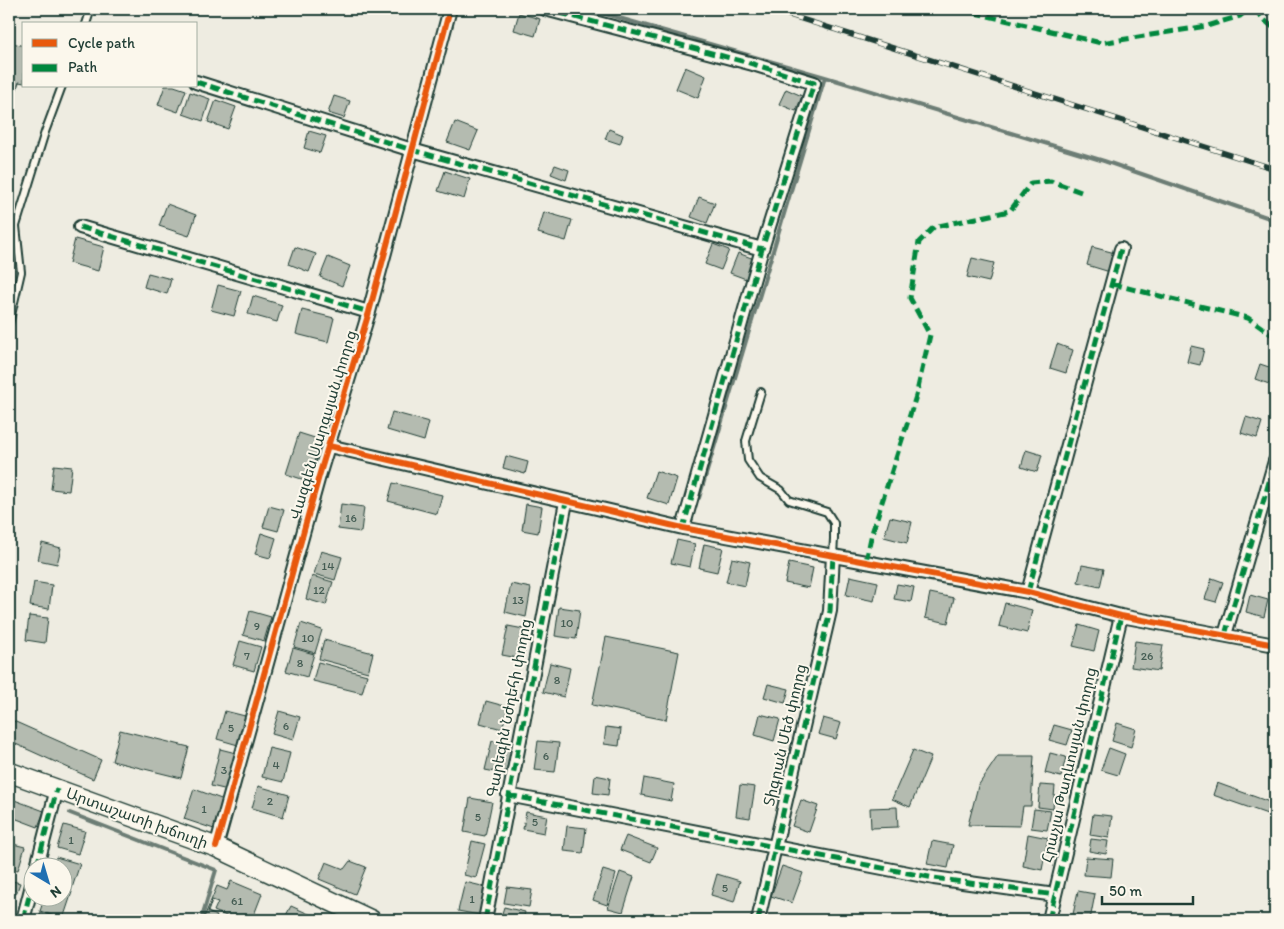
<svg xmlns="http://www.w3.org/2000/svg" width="1284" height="929" viewBox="0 0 1284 929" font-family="Itim,'Noto Sans Armenian',sans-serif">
  <rect width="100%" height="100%" fill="#eeece1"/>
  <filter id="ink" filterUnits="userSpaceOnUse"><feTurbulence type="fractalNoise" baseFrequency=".02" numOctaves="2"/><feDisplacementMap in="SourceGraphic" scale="10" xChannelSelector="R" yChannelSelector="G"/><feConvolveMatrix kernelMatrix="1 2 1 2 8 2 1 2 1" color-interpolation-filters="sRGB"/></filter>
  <g filter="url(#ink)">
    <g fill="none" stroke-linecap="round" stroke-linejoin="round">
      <!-- stream -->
      <path stroke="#6c7d74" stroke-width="4" d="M588 9 825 77 1104 161 1275 220
        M1102 10V9
        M699 498 825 77
        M70 813 216 870 201 920"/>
    </g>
    <!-- building -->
    <path fill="#b4bbb0" stroke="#1f3d34" d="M519 13 540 19 535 36 514 30Z
      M9 42 24 46V83L19 82 9 114Z
      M685 67 706 76 698 98 676 89Z
      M165 86H174L186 90 178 112 158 105Z
      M786 89 802 96 796 111 779 104Z
      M190 92 210 99 203 121 183 114Z
      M334 96 350 101 344 118 328 113Z
      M216 100 236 107 228 129 208 122Z
      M455 122 478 131 470 150 447 142Z
      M609 129 623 135 620 144 605 139Z
      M309 131 326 136 320 153 304 148Z
      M555 165 569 170 566 180 551 174Z
      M445 171 470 179 464 199 438 191Z
      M699 197 715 203 707 223 691 217Z
      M167 204 196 215 189 236 159 226Z
      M544 212 572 220 566 241 538 233Z
      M75 239 104 247 98 271 69 263Z
      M713 244 729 250 721 270 705 264Z
      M295 247 316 254 309 272 289 264Z
      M1092 247 1115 253 1110 272 1087 265Z
      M738 253 754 259 746 279 730 273Z
      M328 257 350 266 342 286 320 277Z
      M972 258 994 263 989 282 967 277Z
      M148 273 171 279 167 294 144 287Z
      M218 285 241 291 234 316 211 310Z
      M253 296 282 305 277 322 248 314Z
      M302 310 334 318 328 342 296 334Z
      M1057 344 1073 350 1066 373 1050 368Z
      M1191 346 1204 349 1200 365 1187 362Z
      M1260 364 1275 369 1272 385 1255 379Z
      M392 412 429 422 424 441 387 430Z
      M1246 417 1262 422 1257 438 1241 433Z
      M299 433 321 440 308 481 286 474Z
      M1026 450 1042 455 1037 472 1021 467Z
      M506 456 528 462 525 474 503 468Z
      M54 465 72 467 69 491 51 489Z
      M656 471 677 478 669 505 647 498Z
      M393 483 442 495 437 514 388 501Z
      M341 504 364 507 361 532 338 529Z
      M526 504 542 507 538 533 522 530Z
      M269 506 284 510 278 531 263 527Z
      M890 517 912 522 907 543 884 537Z
      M261 533 276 538 270 558 255 554Z
      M677 540 695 544 690 567 671 563Z
      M42 543 61 548 57 564 38 560Z
      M704 544 723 548 717 572 699 568Z
      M321 551 342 557 335 580 314 574Z
      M732 558 750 562 745 586 726 582Z
      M789 563 813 568 809 588 785 583Z
      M1082 565 1104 569 1100 587 1078 582Z
      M312 576 333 582 326 605 306 599Z
      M850 576 878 582 874 601 846 595Z
      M1212 578 1223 582 1216 602 1205 599Z
      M34 582 52 585 49 609 30 606Z
      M511 584 531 588 526 617 505 612Z
      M897 584 914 587 911 602 894 599Z
      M930 593 954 598 948 623 925 618Z
      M1250 595 1268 600 1264 617 1246 612Z
      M1005 603 1032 610 1027 633 999 626Z
      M559 607 580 610 576 639 555 636Z
      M250 611 271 617 264 641 243 635Z
      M29 616 48 618 45 643 26 640Z
      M301 623 322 630 315 653 294 647Z
      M1079 625 1099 631 1094 651 1073 646Z
      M508 626 529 630 523 659 502 655Z
      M606 637 679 652 666 720 592 705Z
      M324 640 373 653 368 672 319 659Z
      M240 641 261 647 254 671 233 665Z
      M1135 641 1163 645 1159 671 1131 667Z
      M293 648 314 654 307 677 286 671Z
      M318 662 367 675 362 693 313 681Z
      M550 663 570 668 564 697 543 692Z
      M768 684 789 689 785 703 764 697Z
      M486 701 508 707 502 729 480 723Z
      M225 711 245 716 238 745 217 739Z
      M279 711 300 717 293 740 272 734Z
      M760 714 780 719 774 741 755 735Z
      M823 718 841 723 836 739 818 734Z
      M9 719 101 760 93 779 9 741Z
      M1117 723 1136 729 1131 747 1112 741Z
      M1054 725 1072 730 1067 745 1049 740Z
      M606 727 621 729 619 746 604 744Z
      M120 730 189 747 181 778 112 761Z
      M492 741 512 746 506 774 485 770Z
      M538 741 559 743 555 772 534 770Z
      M269 748 290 753 283 782 262 777Z
      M1109 748 1125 754 1118 775 1101 770Z
      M220 749 236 753 228 790 211 786Z
      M913 750 931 757 910 807 892 799Z
      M1050 753 1066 757 1061 777 1045 773Z
      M998 756H1034L1031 806H1023L1020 826 968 825 978 786Z
      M595 775 610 778 608 795 593 793Z
      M644 778 674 784 671 801 641 795Z
      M1217 783 1275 804V809L1273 816 1213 795Z
      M740 785 755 787 750 818 736 816Z
      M1040 785 1055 786 1053 809 1038 807Z
      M258 786 289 795 283 817 252 808Z
      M194 789 224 800 214 829 184 819Z
      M9 798 44 811 38 827 9 816Z
      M470 798 492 802 485 836 464 832Z
      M801 800 818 806 809 832 792 826Z
      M897 807 898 827 871 828 870 808Z
      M1034 809 1051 811 1047 830 1031 828Z
      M526 812 547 816 544 833 523 829Z
      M1093 814 1112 816 1109 838 1090 835Z
      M64 825 85 831 78 854 57 848Z
      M567 826 586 828 583 853 564 851Z
      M1028 834 1048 838 1042 870 1023 866Z
      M626 836 657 848 651 862 620 850Z
      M1091 839 1108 841 1106 854 1089 851Z
      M472 841 485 844 476 878 464 875Z
      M932 841 953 845 948 868 927 864Z
      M9 843 25 847 18 870 9 868Z
      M56 857 80 864 71 891 62 888V866H54Z
      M1086 857 1113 859 1111 877 1084 875Z
      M350 861 366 867 355 894 319 879 326 862 344 869Z
      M782 866 803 873 792 903 771 896Z
      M603 870 616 874 607 905 593 900Z
      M620 872 634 877 623 912 608 908Z
      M717 874 740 881 734 902 711 895Z
      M9 880 20 883 16 894 13 893 9 909Z
      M231 881 262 894 252 920H236L214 911 218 902 212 900 208 912 217 916 215 920 211 919V920H203L217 886 227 890Z
      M465 882 486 887 479 915 458 911Z
      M507 887 532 890 529 907 504 903Z
      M62 889 72 892 63 919 40 911 45 896H62Z
      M1078 891 1095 894 1090 920 1072 919Z
      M291 906 311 915 308 920H287L284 919Z
      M504 907 525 912 523 920H500Z
      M41 912 59 918V920H38Z"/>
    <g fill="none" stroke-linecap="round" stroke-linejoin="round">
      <defs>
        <path id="lane" d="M86 24 91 9
          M9 223 16 226
          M9 324 21 272 16 226 45 132 62 86
          M761 392 746 441 748 460 760 478 781 490 789 500 827 512 834 523V539L833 555"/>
        <path id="street" d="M545 9 753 64 814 83 762 249 683 528
          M196 82 412 150 762 249
          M80 227 369 312
          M329 446 683 528 1028 592 1121 616 1275 645
          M1028 592 1121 249
          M1225 635 1275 461
          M508 795 934 878 1055 895
          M216 847 319 476 369 312 450 9
          M37 866 57 789
          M23 920 32 885
          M485 920 566 502
          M758 920 830 611 833 555
          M1049 920 1121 616"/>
        <path id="primary" d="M9 772 216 847 371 920"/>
      </defs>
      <!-- lane casing -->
      <use href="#lane" stroke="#1f3d34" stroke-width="10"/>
      <!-- street casing -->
      <use href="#street" stroke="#1f3d34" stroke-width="16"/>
      <!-- primary casing -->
      <use href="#primary" stroke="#1f3d34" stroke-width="22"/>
      <!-- lane -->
      <use href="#lane" stroke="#fbf7ec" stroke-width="6"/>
      <!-- street -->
      <use href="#street" stroke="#fbf7ec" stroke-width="12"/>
      <!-- primary -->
      <use href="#primary" stroke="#fbf7ec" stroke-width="19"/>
      <defs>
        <path id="rail" d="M770 9 1275 169"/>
      </defs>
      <!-- rail casing -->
      <use href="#rail" stroke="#1f3d34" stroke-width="5.5"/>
      <!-- rail -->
      <use href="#rail" stroke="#fbf7ec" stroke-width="4" stroke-dasharray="11" stroke-linecap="butt"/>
      <!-- quiet -->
      <path stroke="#00873e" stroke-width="5" stroke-dasharray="10 5" stroke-linecap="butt" d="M545 9 753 64 814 83 762 249 683 528
        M959 9 1101 43 1207 26 1240 16 1248 9
        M1255 9 1262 18 1275 29
        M196 82 412 150 762 249
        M80 227 369 312
        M1112 284 1248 318 1275 337
        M866 561 872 533 916 396 930 335 910 298 919 242 934 227 1010 211 1031 183 1051 181 1081 192
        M1028 592 1121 249
        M1225 635 1275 461
        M508 795 934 878 1055 895
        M37 866 57 789
        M23 920 32 885
        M485 920 566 502
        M758 920 830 611 833 555
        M1049 920 1121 616"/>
      <defs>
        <path id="cycleway" d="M329 446 683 528 1028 592 1121 616 1275 645
          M216 847 319 476 369 312 450 9"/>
      </defs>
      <!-- cycleway casing -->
      <use href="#cycleway" stroke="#fbf7ec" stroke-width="9"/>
      <!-- cycleway -->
      <use href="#cycleway" stroke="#e8590c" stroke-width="6"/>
    </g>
  </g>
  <g text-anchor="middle" stroke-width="4" stroke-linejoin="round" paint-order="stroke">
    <!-- number labels -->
    <g font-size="12" fill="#445c53">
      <text x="351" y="522">16</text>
      <text x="328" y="570">14</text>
      <text x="319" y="594">12</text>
      <text x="518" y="604">13</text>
      <text x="567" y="627">10</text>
      <text x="257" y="630">9</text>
      <text x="308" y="642">10</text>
      <text x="247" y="660">7</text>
      <text x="1147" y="660">26</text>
      <text x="300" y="667">8</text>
      <text x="557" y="684">8</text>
      <text x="286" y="730">6</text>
      <text x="231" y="732">5</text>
      <text x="546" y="760">6</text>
      <text x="276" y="769">4</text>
      <text x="224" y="774">3</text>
      <text x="270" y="805">2</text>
      <text x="204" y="813">1</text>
      <text x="478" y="821">5</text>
      <text x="535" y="826">5</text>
      <text x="71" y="844">1</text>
      <text x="725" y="892">5</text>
      <text x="472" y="903">1</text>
      <text x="237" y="905">61</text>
    </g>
    <!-- street labels -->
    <g font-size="15" fill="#1f3d34" stroke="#fbf7ec">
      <text transform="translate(323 425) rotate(-73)" y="5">Վազգեն Սարգսյան փողոց</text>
      <text transform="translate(509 708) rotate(-79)" y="5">Գարեգին Նժդեհի փողոց</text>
      <text transform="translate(785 735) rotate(-77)" y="5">Տիգրան Մեծ փողոց</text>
      <text transform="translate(1069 765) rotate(-77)" y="5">Հրաչյա Թադևոսյան փողոց</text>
      <text transform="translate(137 818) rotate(20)" y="5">Արտաշատի խճուղի</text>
    </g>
  </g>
  <!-- margin -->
  <rect width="1284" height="929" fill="none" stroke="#fbf7ec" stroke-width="30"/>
  <rect x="15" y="15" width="1254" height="899" fill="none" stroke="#1f3d34" stroke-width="2" filter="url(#ink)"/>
  <!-- legend -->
  <rect x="22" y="22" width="175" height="65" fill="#fbf7ec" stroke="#a3ada2"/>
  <rect x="32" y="39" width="25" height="8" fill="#e8590c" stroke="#a3ada2"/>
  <text x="68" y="48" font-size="15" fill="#1f3d34">Cycle path</text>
  <rect x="32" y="64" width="25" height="8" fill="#00873e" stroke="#a3ada2"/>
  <text x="68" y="72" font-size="15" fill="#1f3d34">Path</text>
  <!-- north arrow -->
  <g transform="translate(48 882) rotate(142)"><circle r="24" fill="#fbf7ec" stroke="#a3ada2"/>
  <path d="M0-4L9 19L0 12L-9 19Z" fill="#1f6fb2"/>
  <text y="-8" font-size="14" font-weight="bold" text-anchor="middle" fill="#1f3d34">N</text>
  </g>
  <!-- scale -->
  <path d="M1102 896v8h91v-8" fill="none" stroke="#1f3d34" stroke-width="2.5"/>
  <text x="1109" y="896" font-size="15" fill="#1f3d34" stroke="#fbf7ec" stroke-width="4" paint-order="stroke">50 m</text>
</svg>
